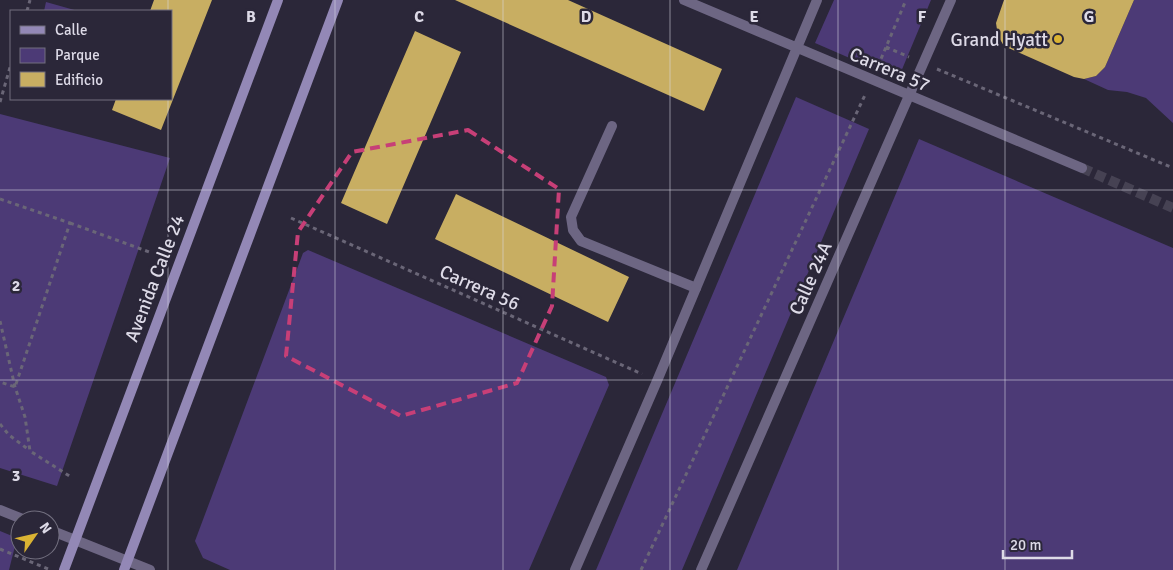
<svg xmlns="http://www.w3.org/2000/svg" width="1173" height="570" viewBox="0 0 1173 570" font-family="Signika,sans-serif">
  <rect width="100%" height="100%" fill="#2b2739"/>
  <!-- green -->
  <path fill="#4c3a76" d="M834 0H931L898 79 815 43Z
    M1134 0H1173V123L1146 98 1127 92 1108 90 1084 79 1096 76 1105 67Z
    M46 2 78 11H44Z
    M796 97 869 129 682 570H596Z
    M0 114 170 158 57 486 0 468Z
    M919 139 1173 248V570H737Z
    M308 250 606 377 609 385 529 570H230L203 558 195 541 303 253Z
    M0 531 17 538 9 570H0Z"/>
  <!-- building -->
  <path fill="#c8ae62" d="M154 0H212L161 130 112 110 116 99H171V11H150Z
    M455 0H568L722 69 704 111Z
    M1004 0H1134L1105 67 1096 76 1084 79 1074 77 1004 46 998 36 996 23Z
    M415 31 461 52 387 224 341 203Z
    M456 194 629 277 608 322 435 239Z"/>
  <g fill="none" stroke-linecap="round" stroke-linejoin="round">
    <!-- minor-tunnel -->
    <path stroke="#464253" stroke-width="10" stroke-dasharray="10 5" stroke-linecap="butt" d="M1082 168 1173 208"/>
    <!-- path -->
    <path stroke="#6a6677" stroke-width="3" stroke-dasharray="4 4" stroke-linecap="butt" d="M27 11 30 0
      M886 47 909 57
      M878 66 906 0
      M937 69 1173 168
      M0 102 11 64
      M0 199 70 223 15 387 0 382
      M291 218 642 374
      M70 223 152 253
      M0 321 15 387 25 417 30 451 71 477
      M0 424 9 435 29 450
      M0 549 48 569
      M641 570 865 95"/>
    <!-- service -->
    <path stroke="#6d6683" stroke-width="10" d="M612 126 571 217 573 230 581 241 696 288"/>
    <!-- minor -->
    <path stroke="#6d6683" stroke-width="10" d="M684 0 1082 168
      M0 510 25 520
      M50 530 150 570
      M575 570 657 381 817 0
      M701 570 951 0"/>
    <!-- secondary -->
    <path stroke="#9388b6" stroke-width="10" d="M64 570 278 0
      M124 570 338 0"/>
  </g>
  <!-- marked area -->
  <path fill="none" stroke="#c73f77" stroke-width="4" stroke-dasharray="10 6" stroke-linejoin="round" d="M468 130 559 189 552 306 517 383 401 416 286 356 298 232 352 152Z"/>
  <!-- grid -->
  <path fill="none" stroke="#dddae7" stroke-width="1" stroke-opacity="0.55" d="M168 0V11M335 0V570M503 0V570M670 0V570M838 0V570M1005 0V570M168 99V570M0 190H1173M0 380H1173"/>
  <!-- markers -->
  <circle fill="#dab333" stroke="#2b2739" stroke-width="2" cx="1058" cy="39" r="5"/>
  <g text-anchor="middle" stroke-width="5" stroke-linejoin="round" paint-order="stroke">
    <!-- poi labels -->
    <g font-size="19" fill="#dddae7" stroke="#2b2739" text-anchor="end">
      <text x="1048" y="46">Grand Hyatt</text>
    </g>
    <!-- street labels -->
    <g font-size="19" fill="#dddae7" stroke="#2b2739">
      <text transform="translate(890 69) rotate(23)" y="7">Carrera 57</text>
      <text transform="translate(154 278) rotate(-69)" y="7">Avenida Calle 24</text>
      <text transform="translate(810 278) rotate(-66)" y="7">Calle 24A</text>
      <text transform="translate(480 287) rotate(24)" y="7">Carrera 56</text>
    </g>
  </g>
  <g font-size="16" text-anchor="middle" font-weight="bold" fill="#dddae7" stroke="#2b2739" stroke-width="5" stroke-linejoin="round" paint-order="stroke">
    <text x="251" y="22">B</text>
    <text x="419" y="22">C</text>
    <text x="586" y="22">D</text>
    <text x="754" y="22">E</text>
    <text x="922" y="22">F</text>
    <text x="1089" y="22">G</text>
    <text x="16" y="291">2</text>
    <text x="16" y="481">3</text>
  </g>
  <!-- legend -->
  <rect x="10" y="10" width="162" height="90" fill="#2b2739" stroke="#726f7f"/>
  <rect x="20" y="26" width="25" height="8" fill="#9388b6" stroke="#726f7f"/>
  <text x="55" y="35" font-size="15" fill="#dddae7">Calle</text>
  <rect x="20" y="48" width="25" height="15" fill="#4c3a76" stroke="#726f7f"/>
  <text x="55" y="60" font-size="15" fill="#dddae7">Parque</text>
  <rect x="20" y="72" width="25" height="15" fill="#c8ae62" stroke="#726f7f"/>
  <text x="55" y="85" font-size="15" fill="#dddae7">Edificio</text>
  <!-- north arrow -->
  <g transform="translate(35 535) rotate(56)"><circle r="24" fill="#2b2739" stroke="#726f7f"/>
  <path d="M0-4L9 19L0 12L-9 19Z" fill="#dab333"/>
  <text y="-8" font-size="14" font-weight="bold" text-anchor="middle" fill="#dddae7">N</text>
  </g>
  <!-- scale -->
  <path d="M1003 550v8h69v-8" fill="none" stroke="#dddae7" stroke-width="2.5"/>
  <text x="1010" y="550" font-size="15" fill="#dddae7" stroke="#2b2739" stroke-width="4" paint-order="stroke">20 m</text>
</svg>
